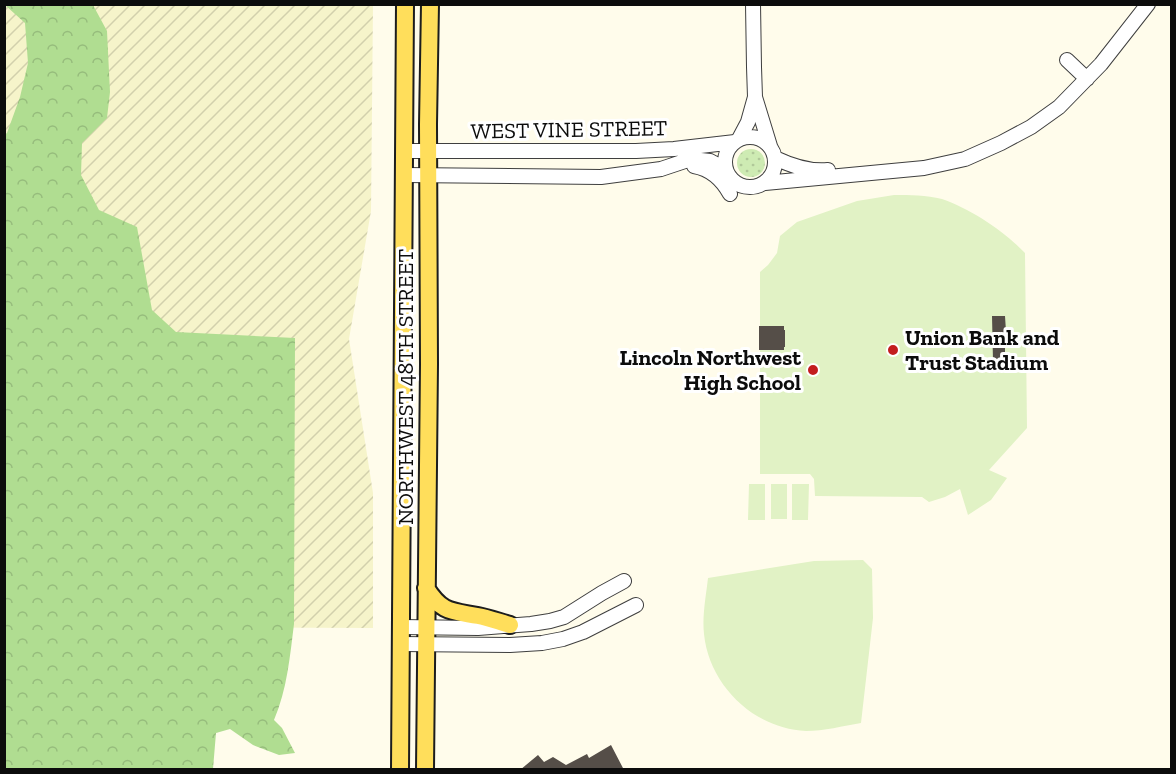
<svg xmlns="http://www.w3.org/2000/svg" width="1176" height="774" viewBox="0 0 1176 774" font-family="'Zilla Slab',serif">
  <defs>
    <pattern id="farmland-furrows" width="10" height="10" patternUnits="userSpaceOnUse" patternTransform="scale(1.5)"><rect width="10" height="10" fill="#f6f4ca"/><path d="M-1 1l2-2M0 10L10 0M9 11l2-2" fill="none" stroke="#d2d0ac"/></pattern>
    <pattern id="forest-crowns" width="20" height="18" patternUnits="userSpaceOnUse" patternTransform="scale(1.5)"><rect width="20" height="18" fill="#b0dd91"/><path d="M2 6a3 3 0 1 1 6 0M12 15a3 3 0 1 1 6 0" fill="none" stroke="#96bc7c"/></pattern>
    <pattern id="garden-dots" width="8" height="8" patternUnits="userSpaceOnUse" patternTransform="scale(1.5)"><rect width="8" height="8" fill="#ceebb3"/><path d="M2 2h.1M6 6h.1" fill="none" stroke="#b0c899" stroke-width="1.8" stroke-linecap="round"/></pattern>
  </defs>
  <rect width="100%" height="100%" fill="#fffceb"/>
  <!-- farmland -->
  <path fill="url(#farmland-furrows)" d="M5 5H373L371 211 349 339 373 493V628L181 627 5 770Z"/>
  <!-- forest -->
  <path fill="url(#forest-crowns)" d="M5 5H93L107 31 110 92 107 118 82 143 81 175 99 210 137 227 152 310 176 332 295 338 294 624C290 656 287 690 274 720L282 728 295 753 279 755 253 745 230 729 216 733 213 769H5L4 135 7 133 20 97 28 63 25 23Z"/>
  <!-- garden -->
  <path fill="url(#garden-dots)" d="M737 163a14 14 0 1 1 28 0a14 14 0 1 1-28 0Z"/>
  <!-- pitch -->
  <path fill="#e1f2c5" d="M894 195C910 195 926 195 942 199 971 209 1004 231 1025 253L1027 428 989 470 1007 478 991 500 968 515 960 489 945 497 929 502 922 497 815 496 814 479 810 474H760V272L768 265 777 253 780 236 797 222 857 201Z
    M749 484H765V520H748Z
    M771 484H787V519H771Z
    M792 484H809L808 520H792Z
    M863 560 872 569 873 618 861 723C843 726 824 731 806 731 754 729 709 685 704 634 702 616 706 596 708 578L814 561Z"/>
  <!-- building -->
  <path fill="#554e48" d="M992 316H1005L1007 347 1005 348V361H993Z
    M759 326H784V330H785V347H784V350H759Z
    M611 745 624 770H520L538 755 544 762 553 757 566 765 587 754 589 758Z"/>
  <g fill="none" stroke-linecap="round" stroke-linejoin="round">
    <defs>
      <path id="minor" d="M753 4 754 67 755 97 770 146
        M1067 60 1087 79
        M725 162a25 25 0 1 1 50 0a25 25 0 1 1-50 0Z
        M739 139 748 122 755 97
        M404 151H636L674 149 735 142
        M775 158C792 166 809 172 828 170
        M694 166C711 169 722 179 730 194
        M404 175 601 177 661 169 691 159 710 161 725 169
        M765 183 924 168 965 159 1001 143 1031 127 1059 107 1101 64 1148 4
        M401 627 478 628 531 624 550 621 564 617 602 593 624 581
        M400 644 510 645 542 643 563 639 583 632 636 605"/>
      <path id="major" d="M426 588C442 613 451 611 478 616 489 618 499 622 510 625
        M400 770 405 4
        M425 770 429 364 428 124 430 4"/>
    </defs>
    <!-- minor casing -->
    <use href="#minor" stroke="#3f3f3f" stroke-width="16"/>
    <!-- major casing -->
    <use href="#major" stroke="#1d1d1d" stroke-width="20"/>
    <!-- minor -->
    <use href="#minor" stroke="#fff" stroke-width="14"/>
    <!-- major -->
    <use href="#major" stroke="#ffde5b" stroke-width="16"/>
  </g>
  <!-- markers -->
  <g fill="#c31d1e" stroke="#fff" stroke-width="2">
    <circle cx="893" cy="350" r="6"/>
    <circle cx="813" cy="370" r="6"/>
  </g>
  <g text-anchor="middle" stroke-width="6" stroke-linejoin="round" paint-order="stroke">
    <!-- street labels -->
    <g font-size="22" fill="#0c0c0c" stroke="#fff">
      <text transform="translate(569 129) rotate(-1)" y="8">WEST VINE STREET</text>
      <text transform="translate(405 387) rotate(-90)" y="8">NORTHWEST 48TH STREET</text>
    </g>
    <!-- poi labels -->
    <g font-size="22" font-weight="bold" fill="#0c0c0c" stroke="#fff" text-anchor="start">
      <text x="905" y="345">Union Bank and<tspan x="905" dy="25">Trust Stadium</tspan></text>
      <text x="801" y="365" text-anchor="end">Lincoln Northwest<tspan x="801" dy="25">High School</tspan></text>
    </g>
  </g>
  <!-- border -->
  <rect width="1176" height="774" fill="none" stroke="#0c0c0c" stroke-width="12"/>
</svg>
